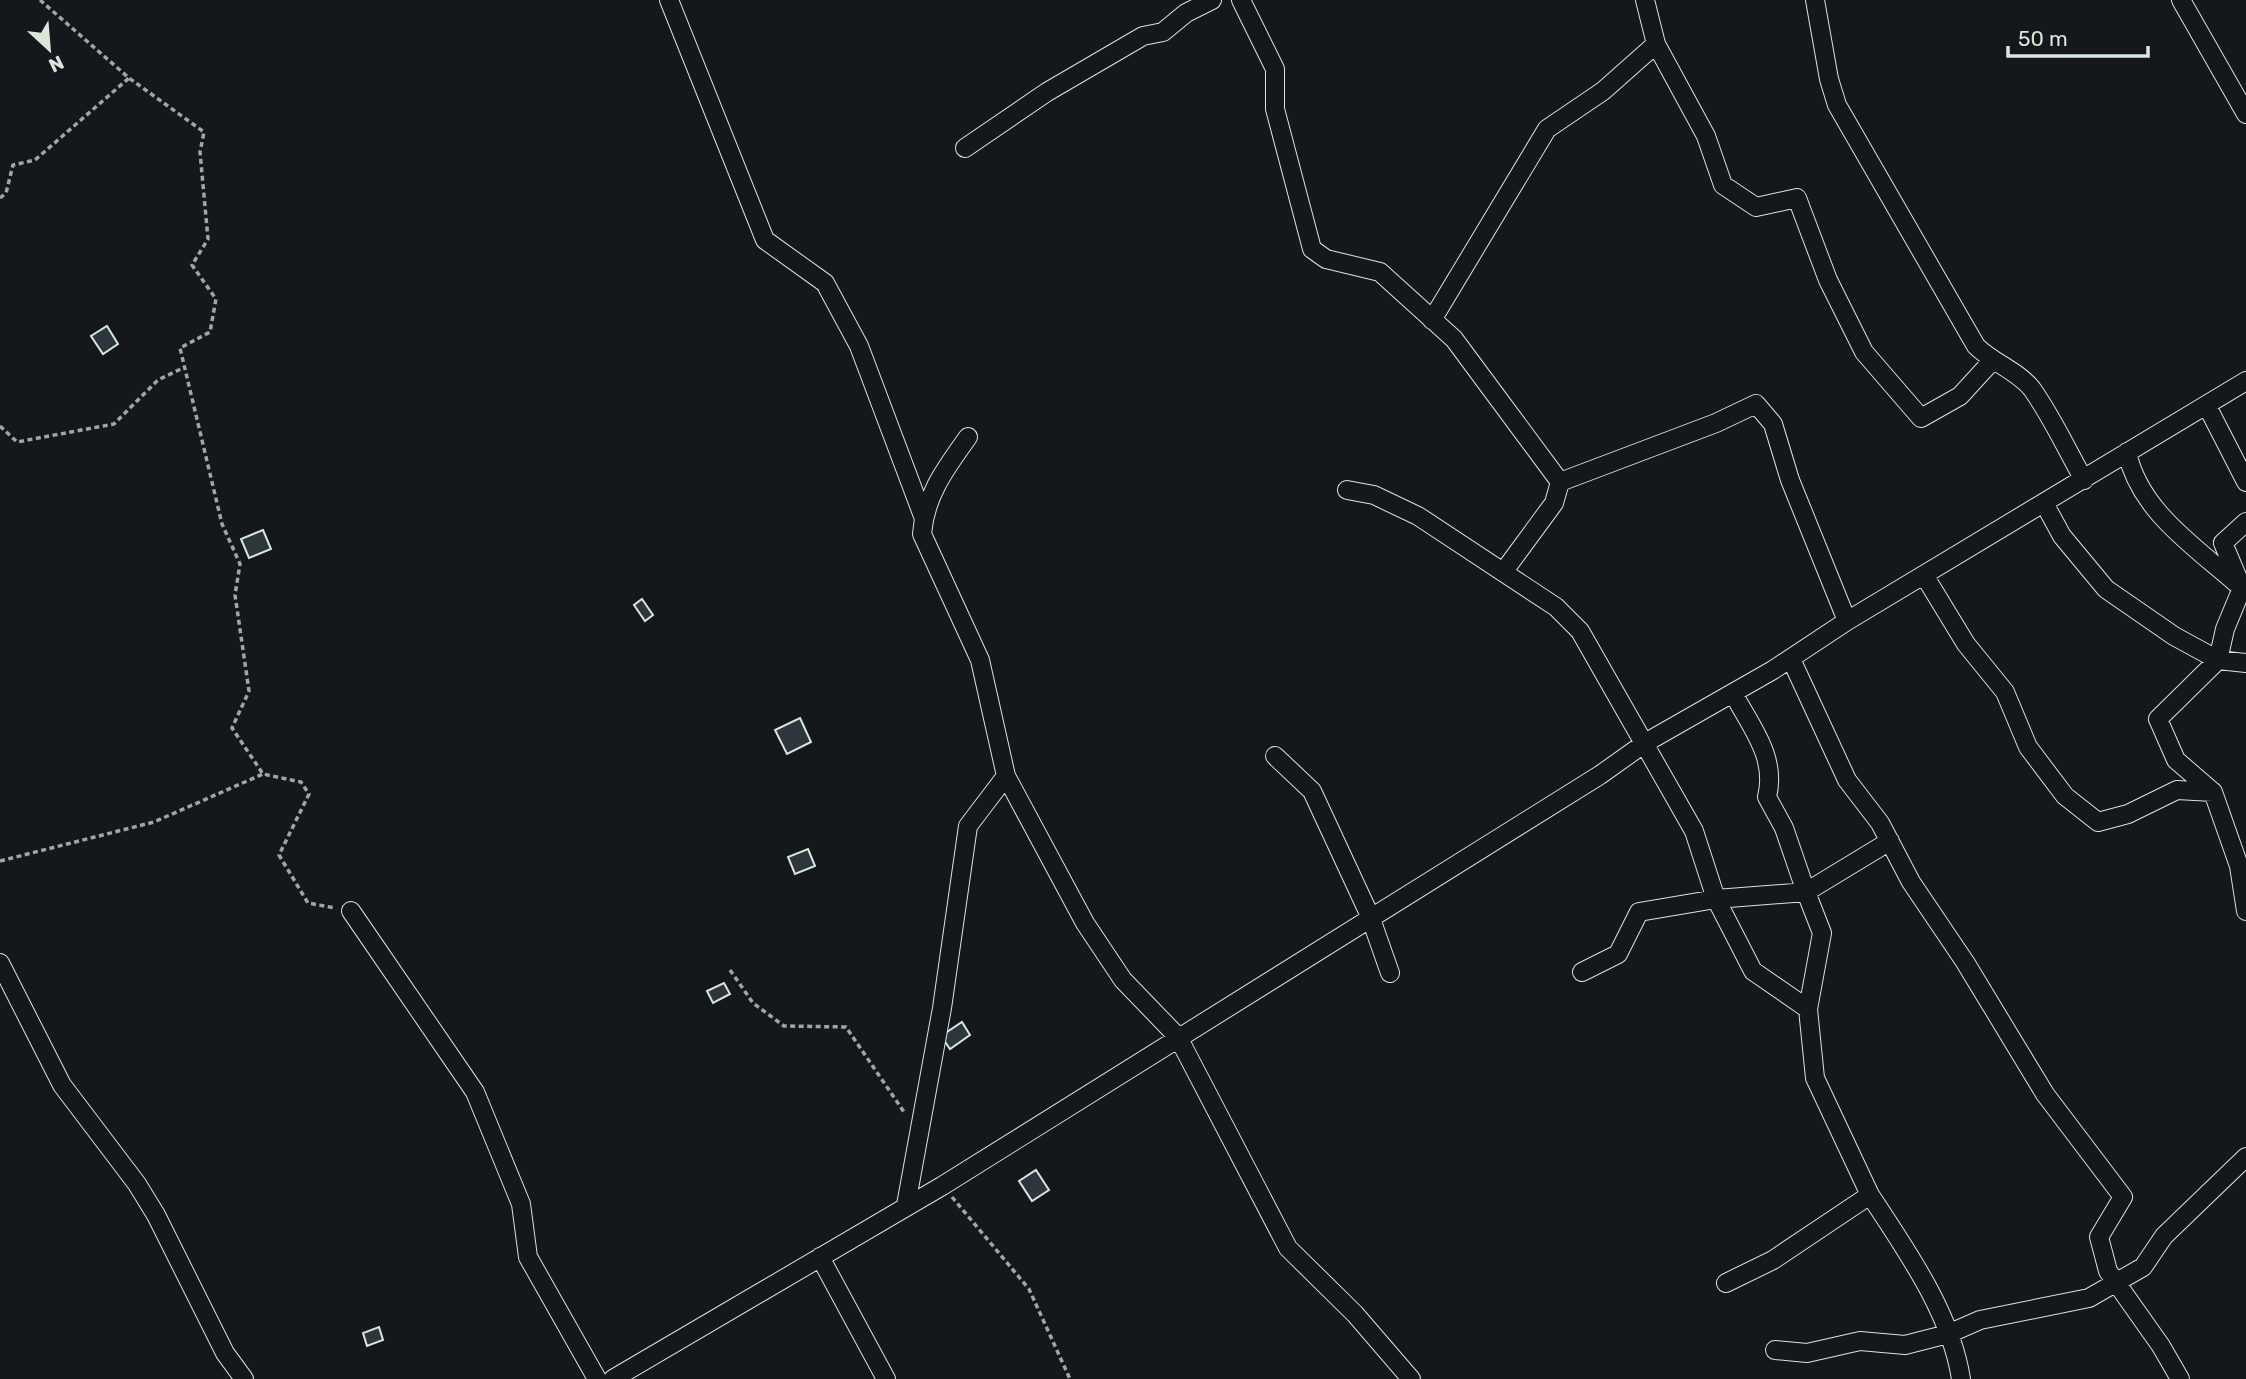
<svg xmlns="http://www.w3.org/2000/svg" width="2246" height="1379" viewBox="0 0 2246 1379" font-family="Rubik,sans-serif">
  <rect width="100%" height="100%" fill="#14181c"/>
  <!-- building -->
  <path fill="#2c363c" stroke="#d8e6dc" stroke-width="2" d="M107 326 118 344 103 354 91 336Z
    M263 530 271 549 249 558 241 539Z
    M642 599 653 615 645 621 634 605Z
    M800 718 811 742 787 754 775 730Z
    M808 849 815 866 795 874 788 857Z
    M724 983 730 994 713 1003 707 991Z
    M962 1022 970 1035 950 1049 941 1036Z
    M1036 1170 1049 1190 1032 1201 1019 1181Z
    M379 1327 383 1340 367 1346 363 1333Z"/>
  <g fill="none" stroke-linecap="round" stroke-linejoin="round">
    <defs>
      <path id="street" d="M669 0 765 240 825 283 859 346 923 516
        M1241 0 1275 69V109L1312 249 1326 259 1380 272 1454 339 1560 482 1554 503 1504 571
        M1815 0 1829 79 1837 105 1976 346C1993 363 2018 371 2032 389 2052 417 2067 450 2084 480
        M2181 0 2246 114
        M1656 44 1706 136 1723 185 1756 207 1797 198 1828 280 1864 352 1921 418 1960 396 1992 361
        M965 148 1047 92 1143 36 1163 32 1186 13 1212 0
        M1432 320 1547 129 1603 91 1656 44 1645 0
        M2207 406 2246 482
        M968 437C946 468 925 495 922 534L980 660 1006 776 1085 923 1123 980 1178 1037 1288 1248 1355 1314 1411 1379
        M2127 452C2139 510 2194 546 2236 583
        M1560 482 1716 423 1756 404 1773 424 1790 480 1847 621
        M1347 490 1374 495 1418 516 1556 607 1580 631 1694 831 1716 899 1806 892 1784 828 1767 797C1777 757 1751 727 1733 693
        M2044 503 2062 536 2106 589 2174 636 2218 660 2246 663
        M1924 575 1966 644 2005 692 2028 747 2065 796 2098 822 2128 814 2177 790 2213 792 2239 866 2246 911
        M1791 659 1847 780 1880 823 1911 882 1965 962 2045 1094 2123 1197 2099 1237 2108 1271 2161 1346 2180 1379
        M1275 756 1312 791 1370 916 1390 973
        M2213 792 2176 760 2158 719 2218 660 2225 629 2242 588 2223 543 2246 522
        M351 911 475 1092 521 1204 528 1257 597 1379
        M0 963 62 1085 137 1184 156 1215 225 1353 244 1379
        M1582 972 1618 954 1639 912 1716 899 1753 971 1808 1009 1815 1078 1870 1195
        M1808 1009 1822 933 1806 892 1890 841
        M906 1205 942 1008 968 826 1006 776
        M820 1257 886 1379
        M1726 1283 1773 1260 1870 1195C1906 1250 1951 1313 1961 1379
        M1775 1350 1807 1353 1860 1341 1905 1345 1948 1334 1980 1320 2089 1298 2143 1267 2164 1236 2246 1157
        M613 1379 942 1186 1600 775 1645 743 1773 670 1847 621 2246 381"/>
    </defs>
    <!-- street casing -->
    <use href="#street" stroke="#d8e6dc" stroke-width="20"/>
    <!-- path -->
    <path stroke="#9da8a2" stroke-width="3.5" stroke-dasharray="5 3.5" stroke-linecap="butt" d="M40 0 129 78 204 132 200 152 208 239 192 265 216 299 210 332 180 348 222 524 240 564 235 595 249 691 232 728 263 774 301 782 309 794 279 855 308 903 335 908
      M0 198 6 193 13 165 35 160 129 78
      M0 426 17 442 114 424 158 380 185 367
      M0 861 154 822 263 774
      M730 970 753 1003 784 1026 846 1027 904 1112
      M952 1197 1029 1289 1070 1379"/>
    <!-- street -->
    <use href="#street" stroke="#14181c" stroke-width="18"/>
  </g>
  <!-- north arrow -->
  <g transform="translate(49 49) rotate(154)" stroke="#14181c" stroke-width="5" paint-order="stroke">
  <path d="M0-5L12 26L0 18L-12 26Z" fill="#d8e6dc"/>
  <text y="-10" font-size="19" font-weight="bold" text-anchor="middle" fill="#d8e6dc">N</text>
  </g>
  <!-- scale -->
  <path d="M2008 46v10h140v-10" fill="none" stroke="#d8e6dc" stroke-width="3.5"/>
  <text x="2018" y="46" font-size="21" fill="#d8e6dc" stroke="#14181c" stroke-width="5" paint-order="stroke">50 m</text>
</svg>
